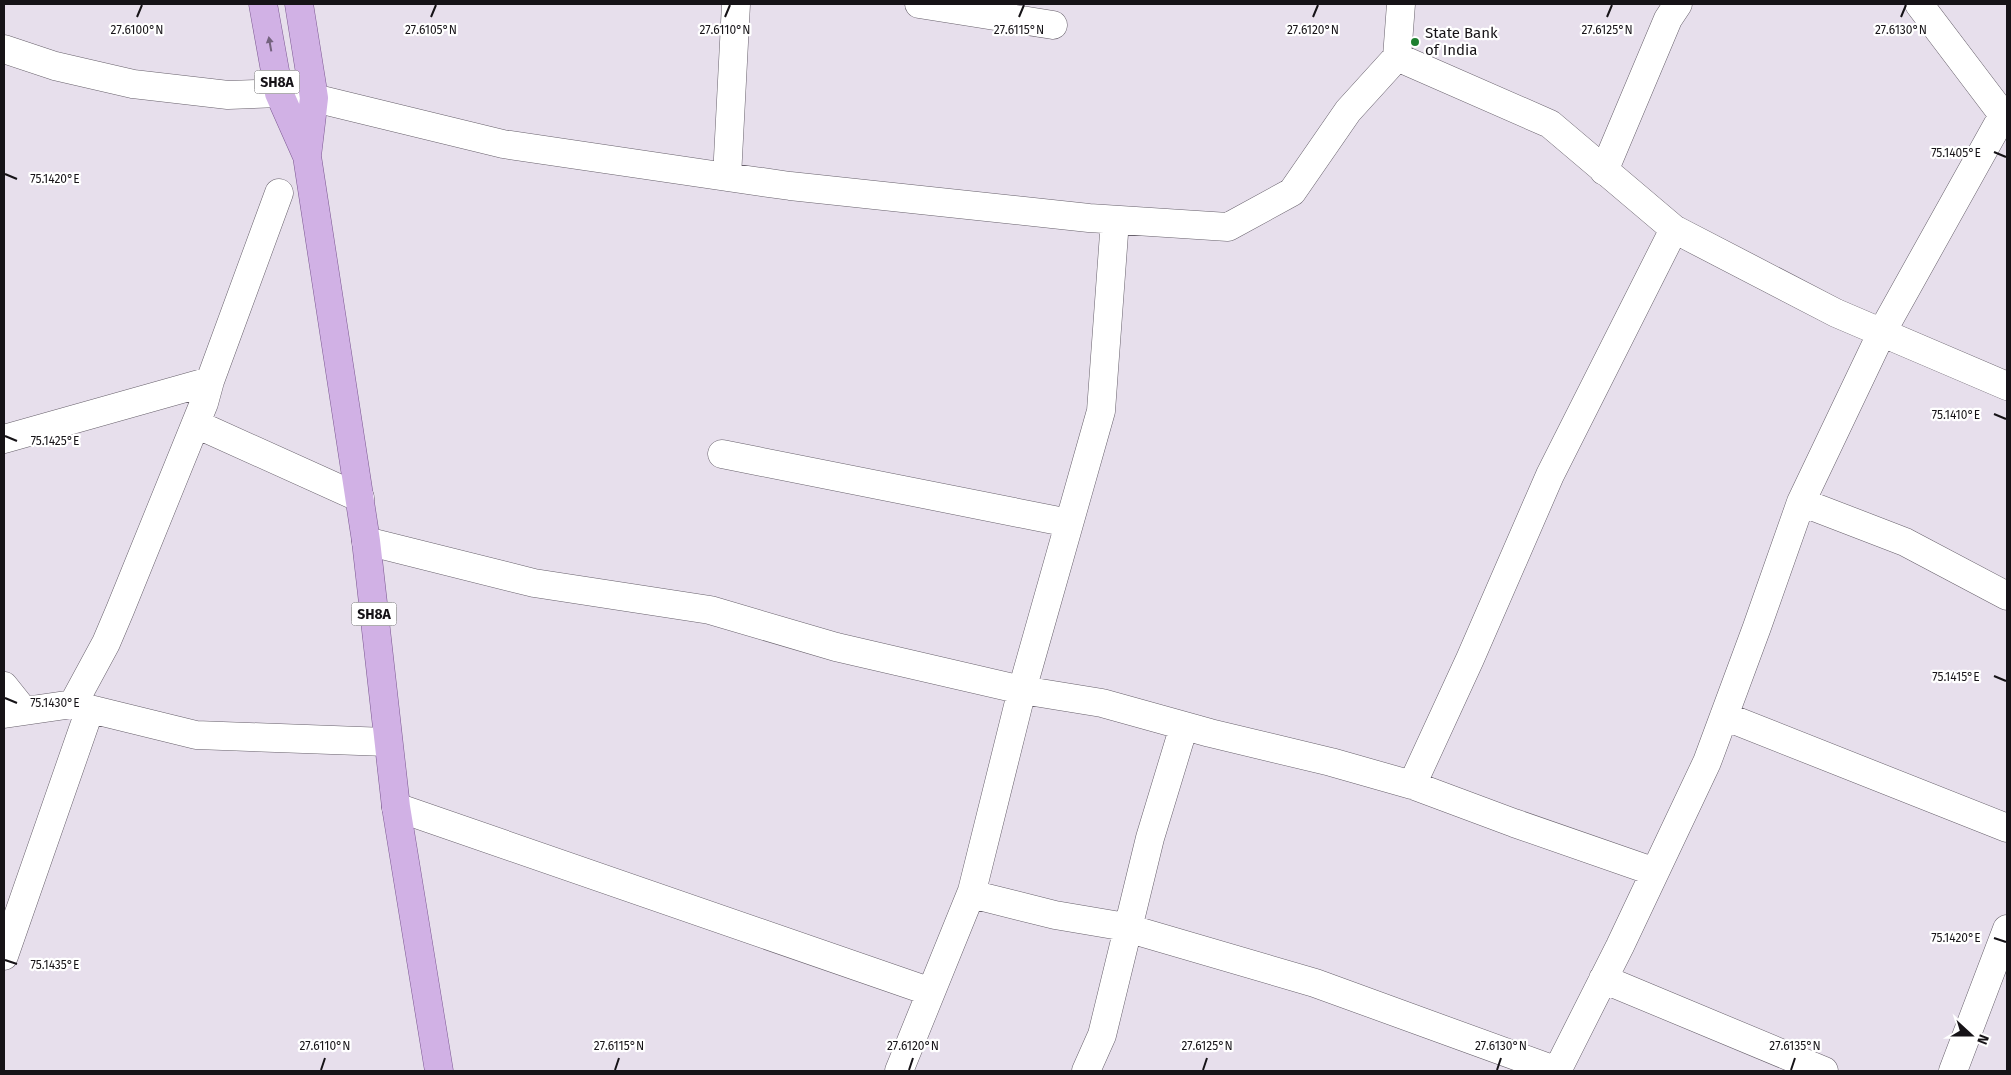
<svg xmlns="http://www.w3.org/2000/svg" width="2011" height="1075" viewBox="0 0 2011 1075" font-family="'Fira Sans',sans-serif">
  <rect width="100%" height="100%" fill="#e7dfec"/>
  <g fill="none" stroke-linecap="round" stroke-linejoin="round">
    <defs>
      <path id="minor" d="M919 4 1053 25
        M1401 4 1397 57 1550 124 1674 229 1836 313 2007 386
        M1919 4 2003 115
        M4 49 55 66 133 84 228 95 279 93 314 98 503 144 727 177 790 186 1089 218 1228 227 1292 192 1348 111 1397 57
        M1604 171 1668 19 1678 4
        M727 177 736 4
        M196 424 360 498
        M4 439 210 381
        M722 454 1069 523
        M1801 502 1905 542 2007 596
        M366 541 534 583 710 610 836 647 1022 690 1102 703 1210 733 1331 762 1412 785 1514 823 1655 872
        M4 686 24 711
        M90 709 196 735 387 742
        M4 714 73 704 106 643 120 610 204 403 210 381 279 193
        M1724 716 2007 828
        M1412 785 1470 659 1550 475 1674 229
        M396 807 931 992
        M971 894 1055 915 1120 926 1315 983 1557 1071
        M4 956 90 709 74 704
        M1603 979 1824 1071
        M899 1071 972 891 1022 690 1101 411 1115 220
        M1086 1071 1102 1035 1150 838 1184 726
        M1557 1071 1620 946 1707 762 1757 627 1801 502 1882 332 2003 115 2007 118
        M1953 1071 2007 929"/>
      <path id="major" d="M263 4 279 93 307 156 366 541 396 807 439 1071
        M299 4 314 98 307 156"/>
    </defs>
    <!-- minor casing -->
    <use href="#minor" stroke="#67606b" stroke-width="29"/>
    <!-- major casing -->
    <use href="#major" stroke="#7b5891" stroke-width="29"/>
    <!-- minor -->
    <use href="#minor" stroke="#fff" stroke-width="28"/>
    <!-- major -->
    <use href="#major" stroke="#d1b1e5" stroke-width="28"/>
  </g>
  <!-- one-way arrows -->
  <defs><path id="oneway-solid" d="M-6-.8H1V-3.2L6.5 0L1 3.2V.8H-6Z" transform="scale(1.25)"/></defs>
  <use fill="#74627e" href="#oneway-solid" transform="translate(270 44) rotate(-100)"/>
  <!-- ticks -->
  <path fill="none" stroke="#161317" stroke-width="2" d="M137 17 142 5M431 17 436 5M725 17 730 5M1019 17 1024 5M1313 17 1318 5M1607 17 1612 5M1901 17 1906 5M1994 152 2006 157M5 174 17 179M1994 414 2006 419M5 436 17 441M1994 676 2006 681M5 698 17 703M1994 938 2006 942M5 960 17 964M321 1070 325 1058M615 1070 619 1058M909 1070 913 1058M1203 1070 1207 1058M1497 1070 1501 1058M1791 1070 1795 1058"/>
  <!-- markers -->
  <circle fill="#1e7e30" stroke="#fff" stroke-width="2" cx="1415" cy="42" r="5"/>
  <g text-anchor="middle" stroke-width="4.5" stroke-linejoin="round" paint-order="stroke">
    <!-- shield labels -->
    <g fill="#fff" stroke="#5c5a5d" stroke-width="1">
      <rect x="254.5" y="70.5" width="45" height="23" rx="4"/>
      <rect x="351.5" y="602.5" width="45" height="23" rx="4"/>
    </g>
    <g font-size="14" font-weight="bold" fill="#161317">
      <text x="277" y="87">SH8A</text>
      <text x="374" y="619">SH8A</text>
    </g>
    <!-- poi labels -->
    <g font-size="15" fill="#161317" stroke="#fff" text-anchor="start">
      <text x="1425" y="38">State Bank<tspan x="1425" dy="17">of India</tspan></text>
    </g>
  </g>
  <g font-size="12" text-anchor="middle" fill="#161317" stroke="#fff" stroke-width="4.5" stroke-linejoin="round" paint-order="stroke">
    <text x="725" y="34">27.6110°N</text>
    <text x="1019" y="34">27.6115°N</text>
    <text x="1901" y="34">27.6130°N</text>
    <text x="137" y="34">27.6100°N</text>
    <text x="431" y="34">27.6105°N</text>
    <text x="1313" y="34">27.6120°N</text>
    <text x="1607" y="34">27.6125°N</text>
    <text x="1956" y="157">75.1405°E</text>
    <text x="55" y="183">75.1420°E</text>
    <text x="1956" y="419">75.1410°E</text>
    <text x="55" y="445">75.1425°E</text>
    <text x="1956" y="681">75.1415°E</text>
    <text x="55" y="707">75.1430°E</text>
    <text x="1956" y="942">75.1420°E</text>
    <text x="55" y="969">75.1435°E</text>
    <text x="325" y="1050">27.6110°N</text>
    <text x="619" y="1050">27.6115°N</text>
    <text x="913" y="1050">27.6120°N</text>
    <text x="1207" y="1050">27.6125°N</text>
    <text x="1501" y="1050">27.6130°N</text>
    <text x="1795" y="1050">27.6135°N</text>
  </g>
  <!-- border -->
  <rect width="2011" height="1075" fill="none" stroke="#161317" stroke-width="10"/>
  <!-- north arrow -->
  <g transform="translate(1971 1035) rotate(111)" stroke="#ffffff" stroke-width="4" paint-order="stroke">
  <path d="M0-4L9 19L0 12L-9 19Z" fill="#161317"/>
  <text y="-8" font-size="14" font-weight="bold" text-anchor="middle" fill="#161317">N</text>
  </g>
</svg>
